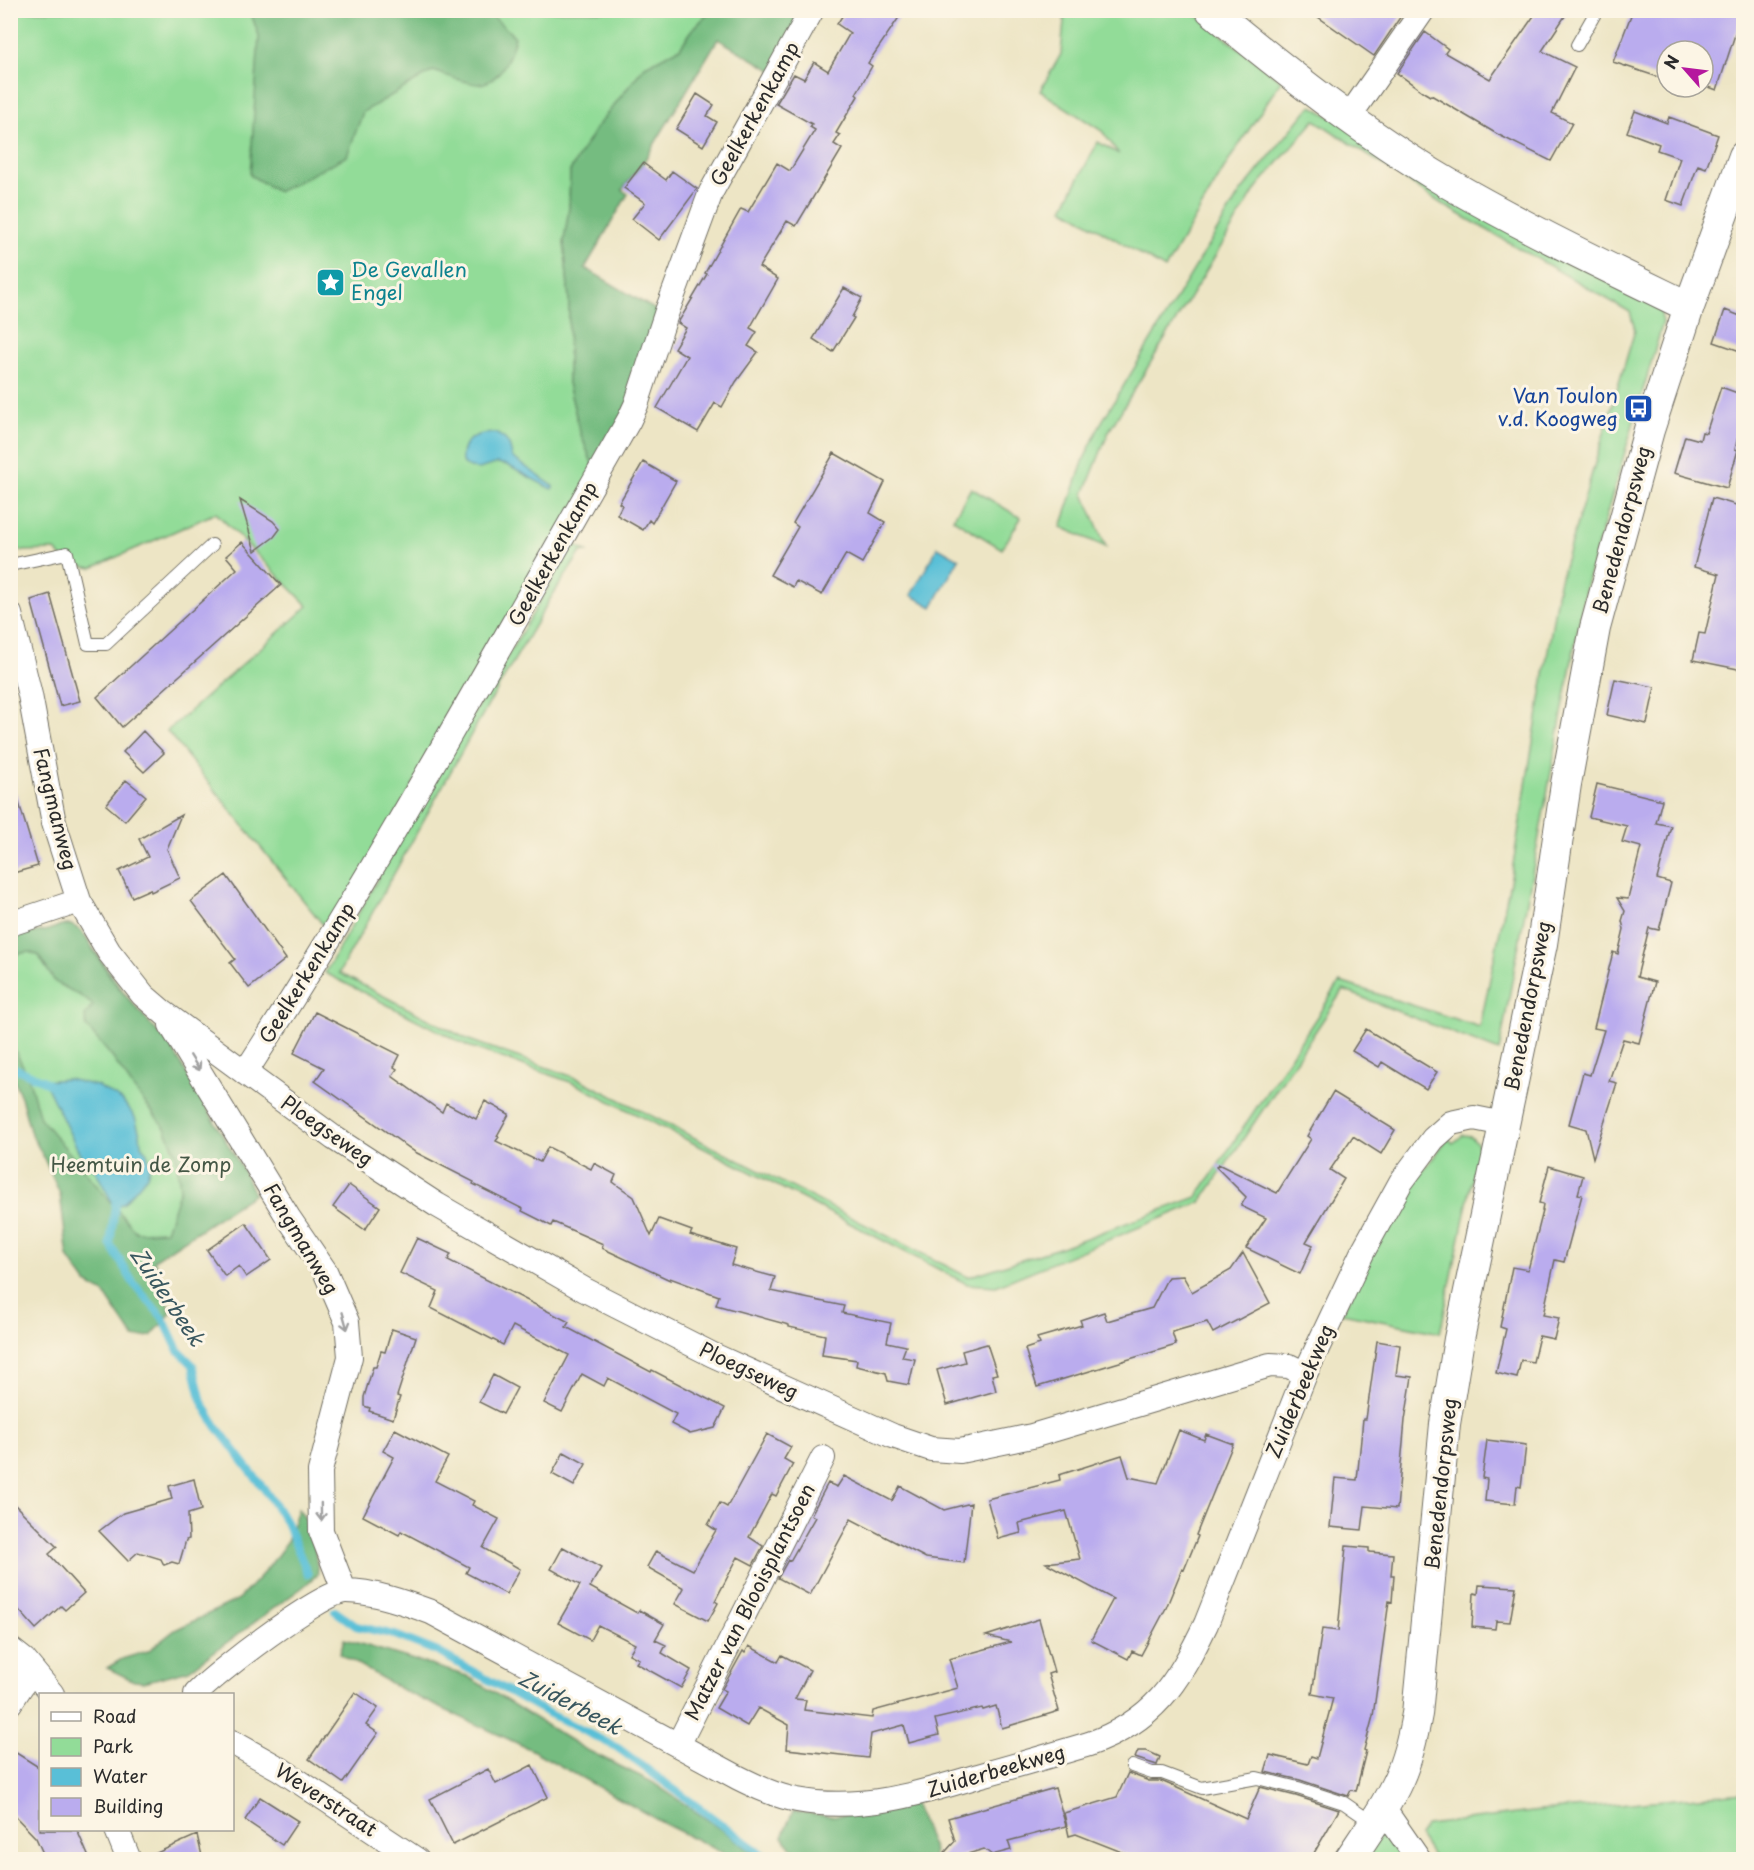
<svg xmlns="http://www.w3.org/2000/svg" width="1754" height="1870" viewBox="0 0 1754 1870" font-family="'Playpen Sans',sans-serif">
  <rect width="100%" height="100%" fill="#fcf5e5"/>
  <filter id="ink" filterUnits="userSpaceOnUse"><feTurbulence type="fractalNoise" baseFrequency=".0167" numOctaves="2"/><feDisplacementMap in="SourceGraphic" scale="12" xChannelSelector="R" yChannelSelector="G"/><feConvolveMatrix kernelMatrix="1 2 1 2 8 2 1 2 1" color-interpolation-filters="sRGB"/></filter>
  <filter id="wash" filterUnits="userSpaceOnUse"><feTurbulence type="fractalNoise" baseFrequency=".008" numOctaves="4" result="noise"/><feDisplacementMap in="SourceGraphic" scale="24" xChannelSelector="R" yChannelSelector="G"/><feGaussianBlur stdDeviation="1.35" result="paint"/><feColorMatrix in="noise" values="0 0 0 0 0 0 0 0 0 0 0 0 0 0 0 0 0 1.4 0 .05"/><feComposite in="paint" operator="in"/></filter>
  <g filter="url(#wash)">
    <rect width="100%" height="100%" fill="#ede5c5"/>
    <!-- green -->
    <path fill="#92dc98" stroke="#5e8462" stroke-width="1.5" d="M1065 10 1191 11 1281 81 1231 157 1165 269 1063 208 1098 142 1119 154 1102 131 1040 91 1061 54Z
      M10 11H711L693 29 680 48 645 66 596 128 570 171 569 208 564 241 569 299 568 383 580 432 595 471 328 931 167 731 308 606 216 513 92 568 69 564 55 550 21 551 11 545Z
      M1312 106 1652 303 1660 311 1663 322 1586 585 1499 1051 1343 990 1201 1202 996 1286 967 1284 749 1171 576 1084 468 1046 325 973 422 800 574 544 587 552H581L550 599 477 724 339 973 469 1040 579 1079 968 1277 1059 1248 1197 1197 1340 982 1480 1027 1511 877 1559 583 1635 330 1630 312 1442 204 1315 120 1257 187 1109 431 1084 494 1106 547 1061 527 1084 459 1101 423 1240 193 1307 110Z
      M971 488 1021 518 1002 549 953 519Z
      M81 931 128 998 153 1027 230 1152 252 1195 98 1289 11 1058V937Z
      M1463 1135 1471 1136 1477 1143 1478 1151 1440 1333 1342 1313 1398 1205 1448 1138 1453 1143Z
      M1743 1793V1859H1434L1419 1836 1427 1825 1540 1811Z
      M1383 1830 1404 1859 1364 1860Z"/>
    <!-- forest -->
    <path fill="#75bc80" stroke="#507456" stroke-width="1.5" d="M250 11H487L515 37C511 54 501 82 479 84 470 85 443 74 433 71L363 112 347 156 278 192 250 175 259 36Z
      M711 11H804L773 71 718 39 643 163 622 190 628 194 585 268 661 313 637 386 595 471 580 432 568 383 569 299 564 241 569 208 570 171 596 128 645 66 680 48 693 29Z
      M61 925H71L81 930 113 981 152 1026 170 1045 243 1170 254 1194 154 1260 171 1313 151 1336 134 1338 104 1293 86 1283 68 1257 60 1194 43 1156 30 1131 21 1097 11 1073 10 1040 28 1076 40 1118 136 1232 166 1231 180 1189 176 1154 165 1128 134 1089 112 1057 86 1026 85 1016 93 1005 79 995 55 982 38 955 28 952 11 955V936L49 930Z
      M298 1509 312 1528 318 1574 303 1587 189 1670 144 1682 134 1681 107 1668 122 1659 148 1651 175 1630 239 1599 268 1568 287 1542Z
      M344 1639 467 1676 583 1748 652 1782 724 1831 761 1859H735L663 1823 532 1750 406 1692 340 1654Z
      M914 1803 934 1851 932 1859H792L796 1852 782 1837 793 1811 829 1816 879 1812Z"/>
    <!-- water -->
    <path fill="#59bfd7" stroke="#427581" stroke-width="1.5" d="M495 433C508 439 510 444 512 457L553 486V488L551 489 507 465 497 463 479 469 470 468 462 462C460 440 475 433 495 433Z
      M938 547 959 559 932 607 911 595Z
      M68 1079 97 1086 122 1100 135 1117 140 1134 141 1145 147 1153 150 1165 147 1176 123 1204 114 1206 96 1172 80 1154 44 1081Z"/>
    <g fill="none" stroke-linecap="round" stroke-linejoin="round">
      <!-- stream -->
      <path stroke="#59bfd7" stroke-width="8" d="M10 1066 44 1081 53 1087
        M116 1197 110 1244 134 1284 163 1318 178 1350 193 1365 202 1402 216 1426 265 1490 286 1522 308 1574
        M335 1611 356 1626 395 1635 438 1652 546 1712 618 1748 770 1860"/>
    </g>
    <g id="blocks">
      <!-- building -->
      <path fill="#baacee" d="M846 10H904L868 63 872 66 856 94 858 96 836 133 840 135 834 144 842 149 796 226 787 221 759 267 778 279 750 328 757 332 748 346 758 352 736 382 722 407 715 403 698 432 657 408 687 356 674 348 686 328 678 323 679 321 707 274 705 273 741 209 748 212 777 163 790 171 815 130 810 127 812 124 776 104 794 74 804 79 814 62 828 71 850 33 837 24Z
        M1308 10H1394L1401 16 1374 56Z
        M1538 10H1569L1542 51 1575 67 1552 113 1572 123 1551 161 1497 134 1431 95 1430 96 1425 93 1397 73 1425 32 1448 49 1445 53 1490 79Z
        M1633 10H1743L1717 90 1703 85V51H1667V80L1613 62Z
        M697 94 714 105 707 116 717 122 703 146 676 129Z
        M1635 111 1667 123 1669 117 1718 135 1706 168 1698 165 1683 206 1666 200 1680 158 1657 150 1659 144 1627 132Z
        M643 163 666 180 672 171 697 189 659 240 632 219 645 203 624 188Z
        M844 288 862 298 852 317 854 318 833 352 813 339Z
        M1725 310 1743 317V352L1714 342Z
        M1721 387 1743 395V416L1735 449 1738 450 1727 488 1674 473 1685 436 1700 440 1702 432 1706 433Z
        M834 453 885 482 870 513 885 522 862 563 846 554 822 595 796 581 793 587 770 575 798 527 793 523Z
        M643 462 676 481 652 523 649 520 643 530 617 515 622 505 619 503Z
        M1712 498 1743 507V670L1693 660 1699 633 1705 634 1719 574 1694 567Z
        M240 500 273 521 280 529 274 537 255 551Z
        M242 542 281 585 122 727 97 697 237 569 226 556Z
        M50 594 80 701 60 706 31 600Z
        M1615 679 1655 687 1647 724 1607 715Z
        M143 731 164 753 144 772 123 752Z
        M126 780 146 796 125 821 106 805Z
        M1597 784 1662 800 1656 823 1671 826 1657 879 1671 883 1659 930 1649 928 1637 977 1655 982 1639 1043 1623 1039 1609 1081 1617 1083 1593 1158 1586 1129 1569 1124 1583 1073 1590 1075 1604 1030 1594 1028 1613 952 1618 954 1624 929 1622 921 1625 911 1617 898 1628 899 1641 847 1622 842 1627 826 1589 817Z
        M16 793 38 866 10 874V794Z
        M181 815 167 849 180 878 151 892 150 889 132 897 119 871 148 857 139 839Z
        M226 875 286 959 249 988 230 963 235 959 191 901Z
        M315 1012 400 1055 394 1067 397 1069 392 1076 442 1112 446 1103 476 1119 485 1101 509 1114 497 1136 499 1137 496 1141 540 1162 548 1147 591 1169 594 1163 616 1175 613 1182 634 1197 651 1236 659 1219 692 1231 690 1235 736 1249 731 1265 775 1277 771 1291 844 1306 842 1313 891 1323 887 1342 906 1346 902 1357 915 1359 909 1385 888 1381 886 1373 856 1366 857 1360 822 1355 825 1335 789 1327V1325L716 1305 719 1296 670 1278V1280L602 1248 603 1244 553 1222 551 1226 542 1221 522 1211 523 1209 473 1184 474 1182 415 1152 315 1081 324 1068 294 1053Z
        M1366 1029 1437 1072 1426 1089 1382 1062 1379 1067 1352 1051Z
        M1333 1092 1395 1130 1381 1154 1353 1136 1330 1170 1344 1179 1306 1242 1313 1245 1300 1274 1246 1248 1266 1218 1241 1206 1246 1197 1216 1167 1218 1164 1277 1193 1311 1139 1307 1136Z
        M1549 1166 1583 1176 1578 1194 1582 1195 1564 1262 1555 1260 1543 1315 1559 1318 1554 1339 1539 1336 1533 1362 1521 1360 1517 1378 1496 1373 1506 1329 1500 1327 1512 1267 1528 1270 1543 1211H1542L1543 1204 1539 1203Z
        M349 1185 380 1207 365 1230 333 1207Z
        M246 1223 271 1260 246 1277 239 1266 225 1276 207 1250Z
        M417 1238 451 1254 448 1260 569 1322 566 1327 651 1372 652 1370 725 1408 715 1428 690 1434 671 1424 676 1414 608 1378 604 1386 582 1374 562 1412 544 1403 569 1355 513 1326 503 1345 431 1308 438 1291 400 1273Z
        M1243 1253 1270 1303 1213 1333 1207 1322 1172 1332 1176 1345 1037 1387 1025 1349 1040 1344 1037 1338 1082 1325 1080 1320 1104 1312 1107 1321 1152 1308 1168 1277 1183 1276 1192 1292 1231 1270Z
        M392 1329 416 1337 397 1396 400 1397 393 1419 369 1411 370 1408 364 1406V1397L373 1367H376L381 1351 385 1352Z
        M1377 1341 1400 1345 1396 1375 1412 1377 1405 1420 1397 1509 1365 1506 1362 1530 1330 1527 1335 1478 1357 1480 1363 1419H1366Z
        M987 1344 997 1374 992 1375 996 1391 947 1405 937 1370 965 1362 962 1351Z
        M493 1375 517 1388 503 1414 479 1402Z
        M395 1429 448 1457 435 1481 474 1501 472 1505 499 1519 483 1548 520 1569 506 1594 466 1573 469 1567 401 1531 399 1535 363 1516 394 1457 383 1451Z
        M1179 1430 1204 1440 1206 1434 1233 1444 1196 1535 1198 1536 1184 1570 1182 1569 1166 1608 1141 1655 1132 1651 1128 1659 1091 1640 1113 1599 1046 1563 1080 1559 1066 1511 1019 1523 1021 1533 998 1539 987 1499 1060 1480 1059 1475 1122 1455 1129 1477 1158 1483Z
        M767 1434 791 1447 784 1459 793 1464 776 1496 772 1494 749 1537 763 1546 753 1565 738 1557 715 1601 718 1603 708 1621 675 1604 684 1588 647 1567 656 1551 693 1570 716 1530 708 1525 720 1503 727 1507Z
        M1487 1440 1526 1445 1521 1487 1517 1486 1515 1504 1485 1501 1487 1479 1482 1478Z
        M564 1452 586 1464 574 1486 552 1474Z
        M844 1476 892 1501 900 1486 944 1510 971 1503 964 1563 926 1558 851 1519 810 1595 778 1578 788 1560 790 1561 815 1517 811 1515 828 1483 837 1487Z
        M194 1479 201 1510 188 1514 189 1539 186 1540 179 1564 172 1562 164 1565 161 1559 138 1552 128 1561 99 1531 123 1513 172 1499 169 1486Z
        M10 1500 57 1547 49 1554 84 1593 65 1610 61 1606 36 1629 19 1610 10 1612Z
        M1346 1546 1369 1548V1552L1393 1554 1391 1575H1394L1392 1602 1389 1601 1373 1716 1364 1750 1366 1751 1356 1791 1351 1790 1348 1796 1300 1780 1265 1772 1270 1755 1308 1764 1311 1756 1317 1758 1333 1698 1312 1694 1322 1629 1338 1631Z
        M563 1547 601 1568 590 1587 637 1613 639 1610 664 1624 655 1640 666 1645 662 1653 691 1670 681 1688 636 1663 639 1659 629 1654 635 1644 598 1625 590 1640 558 1623 580 1585 551 1569Z
        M1479 1585 1516 1587 1510 1622 1496 1621 1495 1629 1472 1627 1474 1593 1478 1594Z
        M1039 1619 1054 1672 1048 1674 1059 1711 1002 1728 996 1706 983 1710 982 1708 935 1719 939 1735 909 1743 904 1725 871 1734 868 1758 787 1749 789 1725 758 1708 747 1726 716 1708 726 1691 722 1689 727 1680 743 1651 745 1653 749 1646 778 1662 782 1655 810 1670 795 1699 806 1700 804 1710 872 1718 873 1711 958 1688 949 1659 1011 1642 986 1636Z
        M355 1692 378 1708 366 1725 378 1733 343 1783 309 1759Z
        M10 1749 40 1768V1830H77L90 1860H46L36 1838 10 1811Z
        M1138 1751H1147L1160 1757 1157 1765 1135 1758Z
        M532 1765 548 1797 453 1845 430 1799 488 1769 496 1784Z
        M1128 1773 1149 1781H1161L1175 1787 1246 1819 1260 1787 1296 1796 1339 1810 1310 1860H1142L1076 1834 1069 1836 1064 1813 1117 1797Z
        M1055 1788 1066 1826 1008 1841 1011 1850 992 1855 984 1849 948 1860H938L955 1841 948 1818Z
        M260 1797 298 1821 282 1845 245 1820Z
        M197 1835 203 1860H143V1859Z"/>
    </g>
  </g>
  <g filter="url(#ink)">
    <use href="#blocks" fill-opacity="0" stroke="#6f6c61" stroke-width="1.5"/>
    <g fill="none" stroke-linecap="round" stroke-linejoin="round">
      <defs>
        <path id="service" d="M1577 45 1597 10
          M10 565 67 553 88 644H106L212 545
          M1132 1766 1152 1773H1162L1202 1788 1257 1778 1298 1788 1344 1803 1373 1823"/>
        <path id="minor" d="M1348 118 1423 10
          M10 614 30 695 54 823 79 901 109 952 143 995 164 1013 334 1138 437 1205 585 1290 713 1355 893 1436 931 1449 960 1451 1032 1436 1270 1365 1289 1366 1305 1374
          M10 924 79 901
          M171 1025 288 1217 325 1271 347 1322 350 1357 320 1471 321 1531 344 1590
          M245 1073C382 861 504 639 629 420L636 405 666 314 711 192 812 10
          M10 1649 24 1660 52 1694
          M196 1694C214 1674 322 1591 346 1591 373 1591 406 1603 431 1612L737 1777C757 1787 776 1796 797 1800 859 1812 919 1794 978 1776 1015 1766 1052 1755 1089 1744 1154 1721 1177 1684 1206 1624L1305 1374 1363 1251 1401 1182 1433 1139 1451 1123 1474 1118 1504 1124
          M10 1703 32 1670
          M232 1742 280 1769 417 1860
          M678 1745 823 1458
          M1383 1808 1419 1860
          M117 1830 129 1860"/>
        <path id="tertiary" d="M1211 10C1286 72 1362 132 1446 182 1525 228 1607 267 1689 307
          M1349 1860C1367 1833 1386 1807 1399 1778 1408 1758 1413 1736 1417 1714L1445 1424 1459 1339 1542 944 1566 784 1595 628 1649 430 1689 307 1744 156"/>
      </defs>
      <!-- service casing -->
      <use href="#service" stroke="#6f6c61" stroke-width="14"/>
      <!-- minor casing -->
      <use href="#minor" stroke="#6f6c61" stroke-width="26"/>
      <!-- tertiary casing -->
      <use href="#tertiary" stroke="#6f6c61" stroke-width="32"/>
      <!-- service -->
      <use href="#service" stroke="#fff" stroke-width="12"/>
      <!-- minor -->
      <use href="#minor" stroke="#fff" stroke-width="24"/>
      <!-- tertiary -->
      <use href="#tertiary" stroke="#fff" stroke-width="30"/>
    </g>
    <!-- one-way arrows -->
    <defs><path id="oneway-shaft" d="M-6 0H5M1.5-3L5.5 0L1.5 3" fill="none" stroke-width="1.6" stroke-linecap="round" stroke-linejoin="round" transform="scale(1.5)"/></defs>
    <g stroke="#a0a0a0">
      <use href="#oneway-shaft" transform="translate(195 1063) rotate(58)"/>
      <use href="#oneway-shaft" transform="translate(345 1321) rotate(74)"/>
      <use href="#oneway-shaft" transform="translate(321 1512) rotate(89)"/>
    </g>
  </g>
  <!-- icons -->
  <defs>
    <symbol id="sight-square" viewBox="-11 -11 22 22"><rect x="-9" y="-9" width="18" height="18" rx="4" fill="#0f9aa8" stroke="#fcf5e5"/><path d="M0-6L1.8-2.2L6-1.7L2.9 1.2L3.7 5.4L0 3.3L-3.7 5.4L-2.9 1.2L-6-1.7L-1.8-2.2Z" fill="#fff"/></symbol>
    <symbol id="bus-square" viewBox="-11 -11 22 22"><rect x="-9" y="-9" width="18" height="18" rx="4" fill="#1a4fb4" stroke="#fcf5e5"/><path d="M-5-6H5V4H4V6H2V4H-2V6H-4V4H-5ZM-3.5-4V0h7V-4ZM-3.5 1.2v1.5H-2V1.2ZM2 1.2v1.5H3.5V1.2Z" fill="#fff"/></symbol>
  </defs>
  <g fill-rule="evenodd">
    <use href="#sight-square" x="314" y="266" width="33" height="33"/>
    <use href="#bus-square" x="1622" y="392" width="33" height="33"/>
  </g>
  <g text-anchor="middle" stroke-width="6" stroke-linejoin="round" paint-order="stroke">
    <!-- street labels -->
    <g font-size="20" fill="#2b2b2b" stroke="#fcf5e5">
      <text transform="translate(755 114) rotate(-61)" y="7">Geelkerkenkamp</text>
      <text transform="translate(1622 530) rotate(-75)" y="7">Benedendorpsweg</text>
      <text transform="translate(553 554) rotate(-61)" y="7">Geelkerkenkamp</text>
      <text transform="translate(55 809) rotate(76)" y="7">Fangmanweg</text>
      <text transform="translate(307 973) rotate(-58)" y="7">Geelkerkenkamp</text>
      <text transform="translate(1528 1006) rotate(-79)" y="7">Benedendorpsweg</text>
      <text transform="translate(327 1131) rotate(35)" y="7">Ploegseweg</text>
      <text transform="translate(301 1239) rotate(59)" y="7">Fangmanweg</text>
      <text transform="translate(749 1371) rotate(25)" y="7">Ploegseweg</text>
      <text transform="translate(1300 1391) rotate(-67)" y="7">Zuiderbeekweg</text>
      <text transform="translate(1441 1484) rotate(-84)" y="7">Benedendorpsweg</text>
      <text transform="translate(750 1602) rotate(-63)" y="7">Matzer van Blooisplantsoen</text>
      <text transform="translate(996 1771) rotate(-16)" y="7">Zuiderbeekweg</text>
      <text transform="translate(326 1800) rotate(33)" y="7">Weverstraat</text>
    </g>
    <!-- culture labels -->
    <g font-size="20" fill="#0d838f" stroke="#fcf5e5" text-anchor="start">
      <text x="351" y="277">De Gevallen<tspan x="351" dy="23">Engel</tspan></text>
    </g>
    <!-- transit labels -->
    <g font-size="20" fill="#164399" stroke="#fcf5e5" text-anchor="end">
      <text x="1618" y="403">Van Toulon<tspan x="1618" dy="23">v.d. Koogweg</tspan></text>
    </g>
    <!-- park labels -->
    <g font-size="20" fill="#455746" stroke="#fcf5e5">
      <text x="141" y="1172">Heemtuin de Zomp</text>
    </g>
    <!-- water labels -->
    <g font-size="21" font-style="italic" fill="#39575f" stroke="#fcf5e5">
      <text transform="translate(167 1297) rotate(56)" y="7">Zuiderbeek</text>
      <text transform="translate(570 1703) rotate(28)" y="7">Zuiderbeek</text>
    </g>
  </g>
  <!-- margin -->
  <rect width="1754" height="1870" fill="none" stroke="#fcf5e5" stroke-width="36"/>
  <!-- legend -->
  <rect x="39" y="1693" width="195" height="138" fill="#fcf5e5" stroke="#a8a49b" stroke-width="1.5"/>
  <rect x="51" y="1712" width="30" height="9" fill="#ffffff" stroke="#a8a49b" stroke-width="1.5"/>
  <text x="93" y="1723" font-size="18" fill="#2b2b2b">Road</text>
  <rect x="51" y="1738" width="30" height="18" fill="#92dc98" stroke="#a8a49b" stroke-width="1.5"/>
  <text x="93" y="1753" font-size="18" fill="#2b2b2b">Park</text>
  <rect x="51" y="1768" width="30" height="18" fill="#59bfd7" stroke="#a8a49b" stroke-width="1.5"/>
  <text x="93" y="1783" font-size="18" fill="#2b2b2b">Water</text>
  <rect x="51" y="1798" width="30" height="18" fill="#baacee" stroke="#a8a49b" stroke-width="1.5"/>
  <text x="93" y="1813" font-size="18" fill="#2b2b2b">Building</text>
  <!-- north arrow -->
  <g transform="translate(1685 69) rotate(298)"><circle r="28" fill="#fcf5e5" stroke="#a8a49b" stroke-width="1.5"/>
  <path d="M0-4.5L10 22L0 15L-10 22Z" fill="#b5179e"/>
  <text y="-9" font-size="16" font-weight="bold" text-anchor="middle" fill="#2b2b2b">N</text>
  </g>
</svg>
